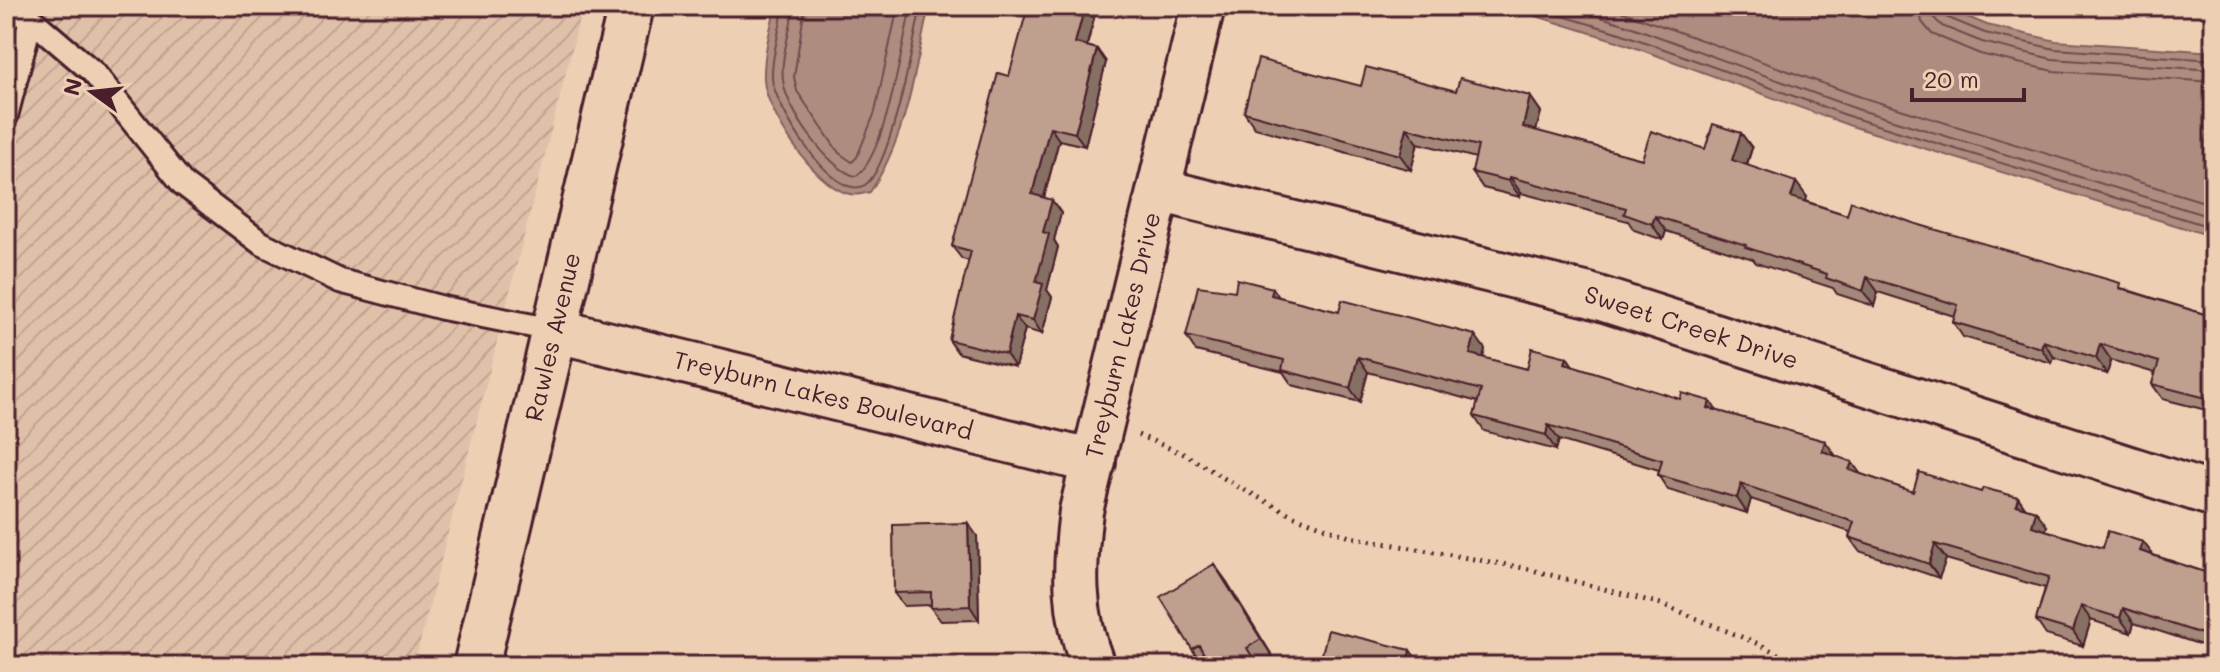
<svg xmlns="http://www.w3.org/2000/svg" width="2220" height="672" viewBox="0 0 2220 672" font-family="Mali,sans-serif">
  <defs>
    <pattern id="industrial-furrows" width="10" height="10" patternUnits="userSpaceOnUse" patternTransform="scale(2)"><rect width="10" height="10" fill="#dfc1a9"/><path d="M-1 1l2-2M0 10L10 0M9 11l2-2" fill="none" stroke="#c1a592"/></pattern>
  </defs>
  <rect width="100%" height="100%" fill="#edd0b4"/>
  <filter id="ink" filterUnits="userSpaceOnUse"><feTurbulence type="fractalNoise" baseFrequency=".0125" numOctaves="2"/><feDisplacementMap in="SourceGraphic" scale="16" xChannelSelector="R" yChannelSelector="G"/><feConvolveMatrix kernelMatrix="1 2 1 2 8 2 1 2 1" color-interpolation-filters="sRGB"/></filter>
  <g filter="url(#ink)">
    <!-- industrial -->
    <path fill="url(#industrial-furrows)" d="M6 6H583L414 666H6Z"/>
    <!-- water -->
    <path fill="#ae8c80" stroke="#86605e" stroke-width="2" d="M776 6H929C915 69 907 137 870 192 862 194 855 196 846 193 814 183 766 113 764 80 763 56 770 29 776 6Z
      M1490 6H1941L1987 25 2056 41 2214 52V237L1851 126 1617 41 1520 11Z"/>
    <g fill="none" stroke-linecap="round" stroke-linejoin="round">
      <!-- shore -->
      <path stroke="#724b4d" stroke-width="2" d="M783 6C781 30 771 54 772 78 773 103 833 204 865 185 891 168 914 39 921 6
        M793 6C792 30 780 55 783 80 785 107 829 171 856 176 885 158 903 42 911 6
        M805 6 794 77 797 91 839 153 852 162 857 157 875 112 898 6
        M1529 6 1620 33 1854 118 2214 228
        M1564 6 1624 24 1857 109 2214 218
        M1606 6 1861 97 2214 205
        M1919 6 1922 22 1932 34 1980 54 2053 71 2214 82
        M1931 6 1934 18 1942 26 1982 42 2052 59 2214 70
        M1941 6 1946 17 1985 33 2055 49 2214 60"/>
      <defs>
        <path id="service" d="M6 7 31 19 94 73 183 184 261 243 340 281 443 308 553 330
          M6 116 31 19"/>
        <g id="minor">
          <path id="s1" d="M1159 190 1589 295 2214 495"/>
          <path id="s2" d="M553 330 1094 462"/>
          <path id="s3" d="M1093 666C1072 612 1074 567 1081 511L1203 6"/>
        </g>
        <g id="tertiary">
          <path id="s4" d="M476 666 631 6"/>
        </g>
      </defs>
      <!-- service casing -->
      <use href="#service" stroke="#4a1f2b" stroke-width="28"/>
      <!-- minor casing -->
      <use href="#minor" stroke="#4a1f2b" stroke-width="48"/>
      <!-- tertiary casing -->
      <use href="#tertiary" stroke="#4a1f2b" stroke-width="50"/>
      <!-- path -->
      <path stroke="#4a1f2b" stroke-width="5" stroke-dasharray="2 6" stroke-linecap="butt" d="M1138 435 1186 455 1235 485 1292 515 1350 537 1524 568 1661 604 1761 645 1801 666"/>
      <!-- service -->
      <use href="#service" stroke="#edd0b4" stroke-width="22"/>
      <!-- minor -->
      <use href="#minor" stroke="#edd0b4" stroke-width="42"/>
      <!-- tertiary -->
      <use href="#tertiary" stroke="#edd0b4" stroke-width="44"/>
    </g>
    <!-- wall -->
    <path fill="#a4897a" stroke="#4a1f2b" stroke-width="2" d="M1094 18 1087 46 1097 49 1106 62 1085 146 1059 140 1044 198 1061 213 1054 240 1058 247 1047 290 1052 297 1042 334 1025 329 1015 367 958 353 949 340 969 261 962 259 952 246 1009 76Z
      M1361 86 1530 96 1541 112 1536 131 1642 159 1705 149 1741 133 1752 148 1747 165 1807 197 1805 201 1847 215 1916 224 2214 317V412L2163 399 2152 384 2155 373 2111 360 2107 374 2054 357 2052 363 1963 337 1953 322 1954 316 1878 292 1874 306 1837 294 1833 288 1756 263 1753 259 1666 231 1663 240 1634 230 1628 221 1521 193 1520 197 1483 188 1472 172 1476 158 1418 143 1411 170 1255 128 1244 112Z
      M1279 297 1485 349 1483 358 1527 369 1567 357 1573 366 1717 411 1825 441 1835 456 1861 474 1913 492H1981L2018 497 2025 507 2047 526 2045 530 2103 548 2143 542 2153 555 2214 575V649L2134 623 2131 633 2091 620 2083 646 2046 635 2036 620 2045 588 1946 559 1939 578 1859 551 1849 537 1850 532 1751 499 1747 513 1668 490 1658 475 1659 470 1559 440 1556 450 1484 431 1474 416 1478 402 1368 372 1360 402 1292 385 1283 372 1196 351 1186 336Z
      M977 536 979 620 941 621 931 608V605L904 606 894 593Z
      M1214 564 1273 657 1259 666 1210 664 1204 666 1192 649Z"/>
    <!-- shaded-wall -->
    <path fill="#866f63" stroke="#4a1f2b" stroke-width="2" d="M1085 6 1094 18 1084 56 1075 43Z
      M1097 49 1106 62 1085 146 1075 133Z
      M1530 96 1541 112 1533 142 1523 127Z
      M1050 127 1059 140 1041 208 1032 194Z
      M1407 128 1418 143 1411 170 1400 155Z
      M1741 133 1752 148 1743 175 1732 160Z
      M1510 177 1521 193 1520 197 1509 181Z
      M1796 182 1807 197 1802 212 1791 197Z
      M1052 200 1061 213 1054 240 1058 247 1047 290 1052 297 1042 334 1033 320 1036 282 1043 232Z
      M1655 216 1666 231 1663 240 1652 224Z
      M1867 277 1878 292 1874 306 1863 291Z
      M1273 288 1283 303 1271 295Z
      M1015 316 1025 329 1015 367 1006 354Z
      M1475 335 1485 349 1480 369 1470 354Z
      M2043 341 2054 357 2052 363 2041 348Z
      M2100 344 2111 360 2107 374 2096 358Z
      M1358 357 1368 372 1360 402 1350 388Z
      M1567 357 1577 372 1565 363Z
      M1710 401 1720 415 1708 408Z
      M1548 425 1559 440 1556 450 1546 435Z
      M1825 441 1836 456 1822 451Z
      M1852 462 1862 476 1849 470Z
      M1741 484 1751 499 1747 513 1737 498Z
      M2018 497 2028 512 2016 505Z
      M2036 511 2047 526 2042 541 2032 526Z
      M968 523 977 536 979 620 970 606Z
      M2143 542 2154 556 2140 551Z
      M1935 544 1946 559 1939 578 1929 564Z
      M1214 564 1227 582 1273 657 1261 639Z
      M2081 606 2091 620 2083 646 2073 631Z
      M2123 608 2134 623 2131 633 2120 618Z
      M1410 650 1422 666H1407Z"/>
    <!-- building -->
    <path fill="#bf9f8e" stroke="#4a1f2b" stroke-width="2" d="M1028 6H1085L1075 43 1097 49 1075 133 1050 127 1032 194 1052 200 1043 232 1049 234 1036 282 1043 284 1033 320 1015 316 1006 354 949 340 971 251 952 246 998 73 1009 76Z
      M1258 59 1361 86 1366 67 1456 91 1460 78 1530 96 1523 127 1642 159 1651 131 1705 149 1713 124 1741 133 1732 160 1796 182 1791 197 1847 215 1851 201 1916 224 2120 283 2119 288 2214 317V400L2152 384 2159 362 2100 344 2096 358 2043 341 2041 348 1953 322 1958 305 1867 277 1863 291 1826 278 1827 274 1745 247 1746 245 1655 216 1652 224 1624 214 1626 208 1510 177 1509 181 1472 172 1478 146 1407 128 1400 155 1244 112Z
      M1237 279 1273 288 1271 295 1339 312 1342 300 1475 335 1470 354 1527 369 1532 348 1567 357 1565 363 1680 399 1682 393 1710 401 1708 408 1825 441 1822 451 1852 462 1849 470 1913 492 1919 472 1981 492 1983 488 2018 497 2016 505 2036 511 2032 526 2103 548 2108 531 2143 542 2140 551 2214 575V638L2123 608 2120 618 2081 606 2073 631 2036 620 2049 577 1935 544 1929 564 1849 537 1854 522 1741 484 1737 498 1658 475 1662 460 1548 425 1546 435 1474 416 1481 390 1358 357 1350 388 1282 370 1284 360 1186 336 1198 286 1235 291Z
      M968 523 970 606 931 608V592L894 593 893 525Z
      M1214 564 1261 639 1247 648 1258 666H1211L1199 645 1192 649 1160 597Z
      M1328 630 1410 650 1407 666H1319Z"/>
  </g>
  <g text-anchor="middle" stroke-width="6" stroke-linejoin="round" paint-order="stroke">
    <!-- street labels -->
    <g font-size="24" fill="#4a1f2b" stroke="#edd0b4">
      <text dy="8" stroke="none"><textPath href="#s1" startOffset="550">Sweet Creek Drive</textPath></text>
      <text dy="8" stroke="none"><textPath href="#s4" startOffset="338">Rawles Avenue</textPath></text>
      <text dy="8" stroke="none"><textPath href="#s3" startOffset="338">Treyburn Lakes Drive</textPath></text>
      <text dy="8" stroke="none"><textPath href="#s2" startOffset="278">Treyburn Lakes Boulevard</textPath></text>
    </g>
  </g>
  <!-- margin -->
  <rect width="2220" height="672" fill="none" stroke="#edd0b4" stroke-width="32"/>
  <rect x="16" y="16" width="2188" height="640" fill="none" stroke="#4a1f2b" stroke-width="3" filter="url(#ink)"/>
  <!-- north arrow -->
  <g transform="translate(92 92) rotate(285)" stroke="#edd0b4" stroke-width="6" paint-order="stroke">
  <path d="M0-6L14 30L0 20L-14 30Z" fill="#4a1f2b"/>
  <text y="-12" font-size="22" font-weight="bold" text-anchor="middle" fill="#4a1f2b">N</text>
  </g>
  <!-- scale -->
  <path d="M1912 88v12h112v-12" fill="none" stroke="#4a1f2b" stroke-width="4"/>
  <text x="1924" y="88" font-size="24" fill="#4a1f2b" stroke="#edd0b4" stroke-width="6" paint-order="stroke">20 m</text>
</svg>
